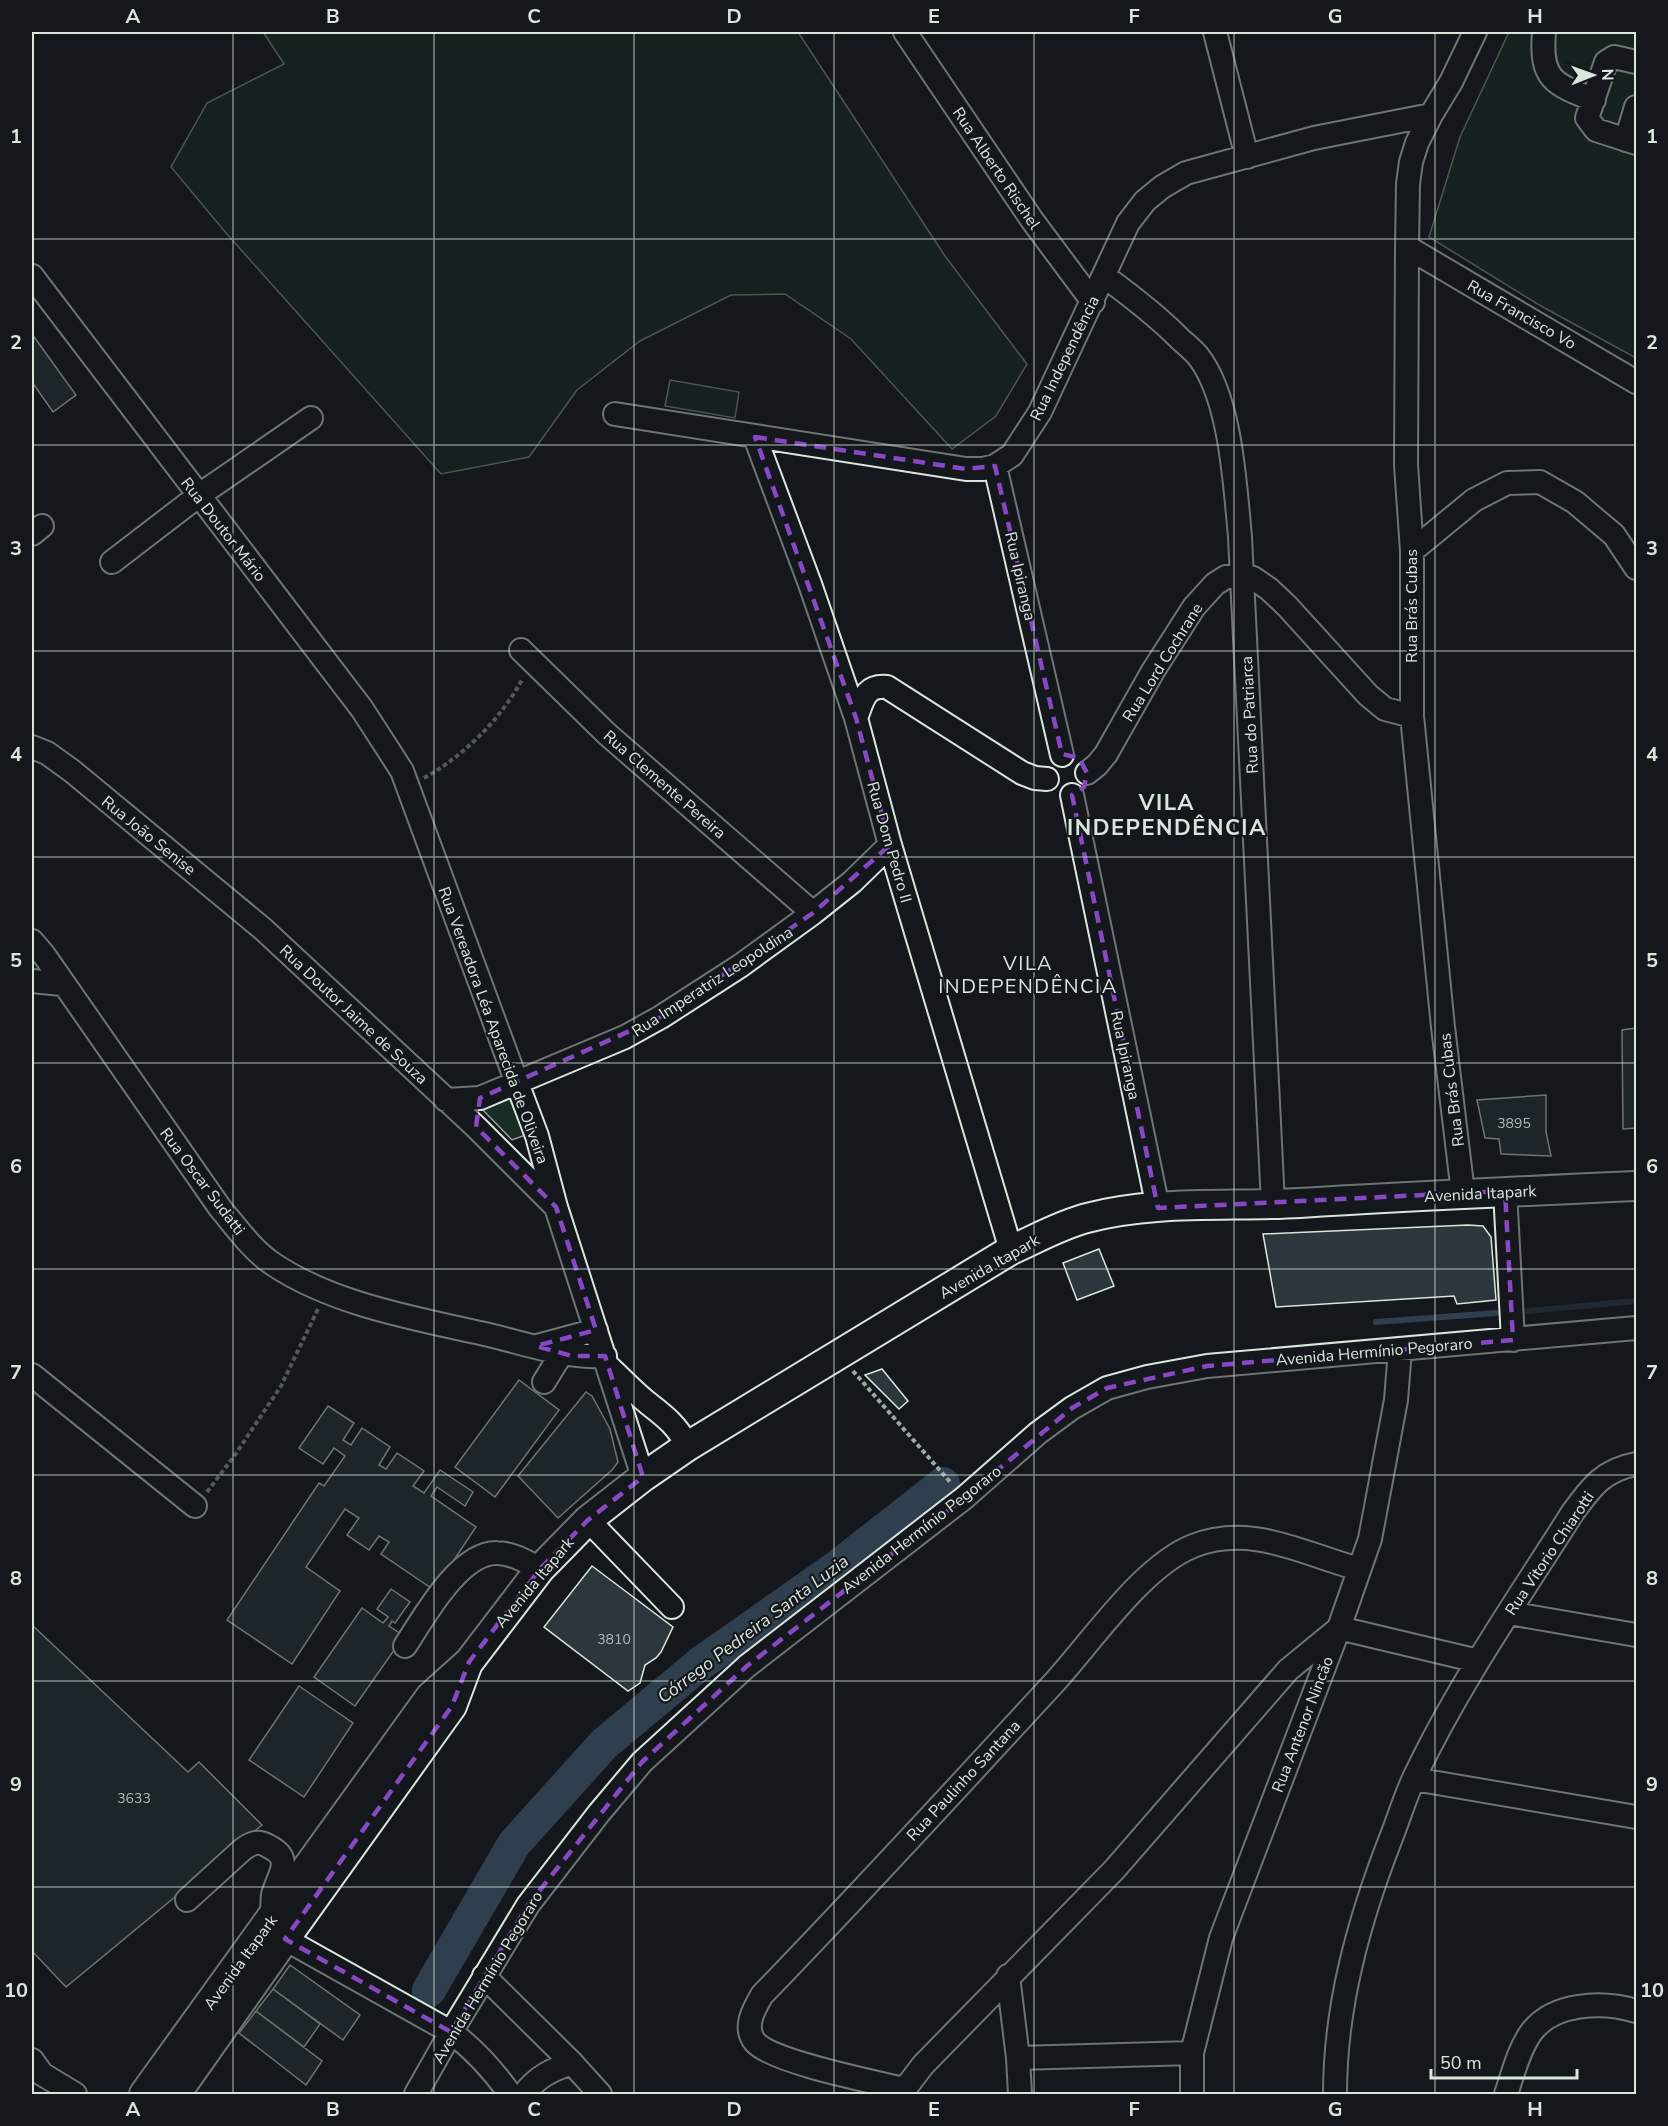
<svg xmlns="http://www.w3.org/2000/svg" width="1668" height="2126" viewBox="0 0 1668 2126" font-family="'Nunito Sans',sans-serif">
  <rect width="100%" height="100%" fill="#14181c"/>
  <!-- green -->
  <path fill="#1a2d24" stroke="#939e99" stroke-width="1.5" d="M263 32H798L945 256 1027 364 996 416 952 449 851 339 785 294 731 295 640 341 577 390 529 457 441 474 226 233 171 167 207 103 284 64Z
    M1509 32H1636V358L1541 306 1429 237 1460 137Z
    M670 380 739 392 735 418 665 406Z
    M511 1092 525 1132 523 1136 512 1140 481 1108Z"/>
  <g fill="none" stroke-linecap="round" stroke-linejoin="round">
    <!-- stream -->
    <path stroke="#2f3f4d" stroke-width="6" d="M1528 1311 1636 1301
      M1376 1322 1496 1313"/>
    <!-- river -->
    <path stroke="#2f3f4d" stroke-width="34" d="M429 1990 514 1844 604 1744 701 1663 836 1568 943 1484"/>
  </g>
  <!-- building -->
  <path fill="#2c363c" stroke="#d8e6dc" stroke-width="1.5" d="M32 334 76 395 53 412 32 382Z
    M1636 1028V1128L1623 1129 1622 1030Z
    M1546 1095V1132L1551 1156 1501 1154 1499 1139 1485 1138 1477 1100Z
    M1468 1225 1483 1226 1491 1237 1496 1300 1457 1304 1454 1296 1276 1307 1263 1234Z
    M1099 1249 1114 1286 1077 1300 1063 1263Z
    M882 1369 908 1401 899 1409 865 1375Z
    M519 1380 559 1410 495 1497 455 1467Z
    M586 1392 592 1396 610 1429 618 1462 612 1470 558 1518 518 1476Z
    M328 1406 354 1423 343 1440 351 1445 362 1428 390 1447 379 1465 386 1469 397 1453 424 1471 413 1486 424 1493 440 1470 473 1492 465 1506 437 1487 431 1496 476 1527 434 1590 381 1554 389 1542 379 1536 369 1550 347 1535 359 1518 345 1509 306 1567 340 1591 292 1664 227 1620 319 1483 324 1486 345 1456 334 1448 323 1464 299 1448Z
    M592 1566 673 1627 661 1652 656 1658 645 1665 640 1683 628 1691 544 1627Z
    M391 1589 410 1602 395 1623 392 1621 389 1626 404 1636 355 1706 314 1677 362 1608 383 1623 388 1617 377 1609Z
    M32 1625 188 1772 199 1762 262 1825 66 1987 32 1951Z
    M299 1686 353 1723 304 1797 249 1760Z
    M290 1965 360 2015 343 2040 273 1989Z
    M273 1989 320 2024 304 2047 256 2011Z
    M256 2011 322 2061 306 2085 239 2033Z"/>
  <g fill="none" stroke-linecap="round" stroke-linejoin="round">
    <defs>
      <path id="minor" d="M905 32 1032 220 1093 302
        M1215 32 1247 157
        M1544 32C1540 79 1553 84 1594 100
        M1636 62 1614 57 1606 62 1587 118 1596 130 1636 143
        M1626 140 1636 107
        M1407 247 1636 382
        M32 276 362 709 402 771 517 1083 537 1136 556 1207 643 1477
        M1104 276C1130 295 1155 314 1178 337 1184 343 1192 349 1198 356 1231 398 1235 485 1240 537L1273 1204
        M615 414 966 469H983L995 466 1012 455 1025 435 1040 412 1128 223 1145 201 1162 187 1186 173 1314 138 1431 115
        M755 437 810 584 856 718 890 845 1011 1250
        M995 466 1062 755
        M32 534 42 526
        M1412 551 1474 500 1507 483 1540 482 1575 502 1614 535 1636 568
        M112 562 198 496 311 418
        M521 650 607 734 813 913
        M856 718C863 701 864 685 887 687L1022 773 1035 778 1047 779
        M32 747 47 753 72 771 263 929 476 1127 555 1206
        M1087 773 1097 765 1106 754 1153 671 1194 607 1215 584 1226 577 1243 575 1253 578 1269 589 1287 606 1368 695 1385 709 1412 716
        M1072 795 1158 1208
        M32 941 44 955 220 1208C236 1227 252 1250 273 1264 334 1305 418 1319 489 1335 527 1344 565 1358 605 1356
        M32 981 62 984
        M446 1100 480 1098 625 1037 661 1017 740 966 813 913 852 882 890 845
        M1505 1191 1513 1340
        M1463 1193 1443 1027 1412 716V551L1406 465 1407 247 1408 184 1411 162 1417 143 1431 115 1451 82 1475 32
        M537 1346 596 1330
        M609 1367C622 1379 635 1393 649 1404 667 1418 676 1425 688 1446
        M32 1375 195 1506
        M544 1382 562 1353
        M588 1520 672 1607
        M1509 1613 1636 1635
        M1339 1628 1478 1661
        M405 1646C423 1619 459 1552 497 1553 512 1553 527 1562 540 1569
        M1414 1779 1636 1817
        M187 1900 242 1850C251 1843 258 1840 268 1846 295 1859 278 1875 273 1895 272 1899 273 1904 272 1909
        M285 1939 451 2032C475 2050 493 2070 510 2094
        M484 1976 572 2063 600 2094
        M1008 1976 1018 2058 1020 2094
        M1018 2058 1192 2053
        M32 2060 42 2074 75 2094
        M904 2089C875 2082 772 2062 755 2042 743 2027 754 2009 762 1995 860 1894 956 1789 1052 1685 1091 1643 1141 1567 1193 1546 1252 1523 1303 1554 1359 1569
        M416 2094 451 2032 528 1905 599 1813 642 1762 747 1666 964 1498 1038 1433 1072 1408 1107 1388 1147 1377 1207 1366 1636 1328
        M524 2094C537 2077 551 2070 572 2063
        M901 2094 923 2065 1114 1870 1288 1670 1338 1629
        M1192 2094V2053L1221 1938 1339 1628 1370 1539 1396 1400 1400 1350
        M1335 2094C1335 2006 1359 1920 1391 1838 1399 1818 1405 1797 1414 1778 1458 1685 1518 1599 1573 1512 1592 1486 1604 1470 1636 1464
        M1506 2094C1513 2074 1518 2052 1530 2034 1552 2002 1603 2001 1636 2011"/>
      <path id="major" d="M144 2094 430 1697 469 1662 540 1569 588 1520 643 1477 688 1446 1011 1250C1036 1239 1060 1225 1087 1218 1155 1200 1230 1207 1300 1203 1412 1196 1524 1191 1636 1186
        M176 2094 285 1939 452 1706 467 1666"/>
    </defs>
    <!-- minor casing -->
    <use href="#minor" stroke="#d8e6dc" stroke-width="26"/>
    <!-- major casing -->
    <use href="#major" stroke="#d8e6dc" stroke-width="32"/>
    <!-- path -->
    <path stroke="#9da8a2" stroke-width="4" stroke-dasharray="4.5 3" stroke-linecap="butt" d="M424 778C465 755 501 719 523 678
      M853 1371 951 1483
      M207 1492 235 1455 281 1386 318 1309"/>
    <!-- minor -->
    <use href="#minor" stroke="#14181c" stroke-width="22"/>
    <!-- major -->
    <use href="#major" stroke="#14181c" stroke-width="28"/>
  </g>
  <!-- marked area -->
  <path d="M0 0H1668V2126H0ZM755 437 966 469 995 466 1062 754 1079 758 1087 773 1084 787 1072 795 1158 1208 1505 1191 1513 1340 1207 1366 1107 1388 1072 1408 964 1498 747 1666 642 1762 528 1905 451 2032 285 1939 452 1706 469 1662 540 1569 588 1520 643 1477 605 1356H572L536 1346 596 1330 556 1207 476 1127 480 1098 661 1017 813 913 890 845 856 718Z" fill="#14181c" fill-opacity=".55" fill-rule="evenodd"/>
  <path fill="none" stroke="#8948c3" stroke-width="4.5" stroke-dasharray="12 8" stroke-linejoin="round" d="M755 437 966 469 995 466 1062 754 1079 758 1087 773 1084 787 1072 795 1158 1208 1505 1191 1513 1340 1207 1366 1107 1388 1072 1408 964 1498 747 1666 642 1762 528 1905 451 2032 285 1939 452 1706 469 1662 540 1569 588 1520 643 1477 605 1356H572L536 1346 596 1330 556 1207 476 1127 480 1098 661 1017 813 913 890 845 856 718Z"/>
  <!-- grid -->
  <path fill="none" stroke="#d8e6dc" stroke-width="1.5" stroke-opacity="0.55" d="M233 32V2094M434 32V2094M634 32V2094M834 32V2094M1034 32V2094M1234 32V2094M1435 32V2094M32 239H1636M32 445H1636M32 651H1636M32 857H1636M32 1063H1636M32 1269H1636M32 1475H1636M32 1681H1636M32 1887H1636"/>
  <g text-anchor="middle" stroke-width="4.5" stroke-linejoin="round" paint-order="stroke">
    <!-- number labels -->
    <g font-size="14" fill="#adbab4">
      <text x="1514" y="1128">3895</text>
      <text x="614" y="1644">3810</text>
      <text x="134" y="1803">3633</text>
    </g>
    <!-- street labels -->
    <g font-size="16" fill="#d8e6dc" stroke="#14181c">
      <text transform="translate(997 168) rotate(56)" y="6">Rua Alberto Rischel</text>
      <text transform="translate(1522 314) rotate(30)" y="6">Rua Francisco Vo</text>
      <text transform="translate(1064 358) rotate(-64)" y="6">Rua Independência</text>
      <text transform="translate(224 529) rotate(52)" y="6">Rua Doutor Mário</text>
      <text transform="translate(1021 576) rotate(77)" y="6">Rua Ipiranga</text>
      <text transform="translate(1411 606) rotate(-90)" y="6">Rua Brás Cubas</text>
      <text transform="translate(1162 662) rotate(-58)" y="6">Rua Lord Cochrane</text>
      <text transform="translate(1249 715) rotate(-93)" y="6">Rua do Patriarca</text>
      <text transform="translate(665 784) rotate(41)" y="6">Rua Clemente Pereira</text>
      <text transform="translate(149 835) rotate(39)" y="6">Rua João Senise</text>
      <text transform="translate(890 842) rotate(74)" y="6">Rua Dom Pedro II</text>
      <text transform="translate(712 981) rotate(-33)" y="6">Rua Imperatriz Leopoldina</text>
      <text transform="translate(354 1014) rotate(43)" y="6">Rua Doutor Jaime de Souza</text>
      <text transform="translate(494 1025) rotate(70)" y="6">Rua Vereadora Léa Aparecida de Oliveira</text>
      <text transform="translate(1126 1055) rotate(78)" y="6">Rua Ipiranga</text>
      <text transform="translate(1451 1090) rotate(-97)" y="6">Rua Brás Cubas</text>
      <text transform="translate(203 1181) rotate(53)" y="6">Rua Oscar Sudatti</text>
      <text transform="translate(1480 1193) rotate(-3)" y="6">Avenida Itapark</text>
      <text transform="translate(989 1266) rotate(-30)" y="6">Avenida Itapark</text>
      <text transform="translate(1374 1351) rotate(-5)" y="6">Avenida Hermínio Pegoraro</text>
      <text transform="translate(921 1529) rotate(-38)" y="6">Avenida Hermínio Pegoraro</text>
      <text transform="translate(1549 1553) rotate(-56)" y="6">Rua Vitorio Chiarotti</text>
      <text transform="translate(534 1582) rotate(-50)" y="6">Avenida Itapark</text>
      <text transform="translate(1302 1724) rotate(-69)" y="6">Rua Antenor Nincão</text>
      <text transform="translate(963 1780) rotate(-47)" y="6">Rua Paulinho Santana</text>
      <text transform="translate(240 1962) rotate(-54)" y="6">Avenida Itapark</text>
      <text transform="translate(487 1977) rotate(-59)" y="6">Avenida Hermínio Pegoraro</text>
    </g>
    <!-- water labels -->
    <g font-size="18" font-style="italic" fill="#d8e6dc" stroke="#14181c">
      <text transform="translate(753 1629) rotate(-37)" y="6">Córrego Pedreira Santa Luzia</text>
    </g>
    <!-- quarter labels -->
    <g font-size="20" letter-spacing="1.5" fill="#d8e6dc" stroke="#14181c">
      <text x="1028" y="970">VILA<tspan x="1028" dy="23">INDEPENDÊNCIA</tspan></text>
    </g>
    <!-- district labels -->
    <g font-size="22" font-weight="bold" letter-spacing="1.5" fill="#d8e6dc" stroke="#14181c">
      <text x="1167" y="810">VILA<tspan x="1167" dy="25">INDEPENDÊNCIA</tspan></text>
    </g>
  </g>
  <!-- border -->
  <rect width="1668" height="2126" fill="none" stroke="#14181c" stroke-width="66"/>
  <!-- north arrow -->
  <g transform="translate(1593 75) rotate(89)" stroke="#14181c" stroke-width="4.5" paint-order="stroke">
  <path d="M0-4.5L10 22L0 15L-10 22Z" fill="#d8e6dc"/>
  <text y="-9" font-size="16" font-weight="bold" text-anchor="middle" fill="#d8e6dc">N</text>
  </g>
  <!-- scale -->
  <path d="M1431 2069v9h146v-9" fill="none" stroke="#d8e6dc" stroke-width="3"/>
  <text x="1440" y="2069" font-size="18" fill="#d8e6dc" stroke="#14181c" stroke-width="4.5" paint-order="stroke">50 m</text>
  <rect x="33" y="33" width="1602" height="2060" fill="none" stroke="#d8e6dc" stroke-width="2"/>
  <g font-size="20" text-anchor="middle" font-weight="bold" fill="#d8e6dc">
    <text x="133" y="23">A</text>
    <text x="333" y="23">B</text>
    <text x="534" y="23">C</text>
    <text x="734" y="23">D</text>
    <text x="934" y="23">E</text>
    <text x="1134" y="23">F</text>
    <text x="1335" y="23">G</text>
    <text x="1535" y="23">H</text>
    <text x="16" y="143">1</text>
    <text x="1652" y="143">1</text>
    <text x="16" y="349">2</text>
    <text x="1652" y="349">2</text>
    <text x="16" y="555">3</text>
    <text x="1652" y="555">3</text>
    <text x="16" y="761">4</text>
    <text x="1652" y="761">4</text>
    <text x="16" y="967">5</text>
    <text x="1652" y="967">5</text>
    <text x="16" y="1173">6</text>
    <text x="1652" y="1173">6</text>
    <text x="16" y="1379">7</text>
    <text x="1652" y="1379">7</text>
    <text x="16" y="1585">8</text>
    <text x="1652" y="1585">8</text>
    <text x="16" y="1791">9</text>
    <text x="1652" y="1791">9</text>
    <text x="16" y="1997">10</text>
    <text x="1652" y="1997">10</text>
    <text x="133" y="2116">A</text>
    <text x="333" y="2116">B</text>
    <text x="534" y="2116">C</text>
    <text x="734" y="2116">D</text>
    <text x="934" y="2116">E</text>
    <text x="1134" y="2116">F</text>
    <text x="1335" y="2116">G</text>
    <text x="1535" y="2116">H</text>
  </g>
</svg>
